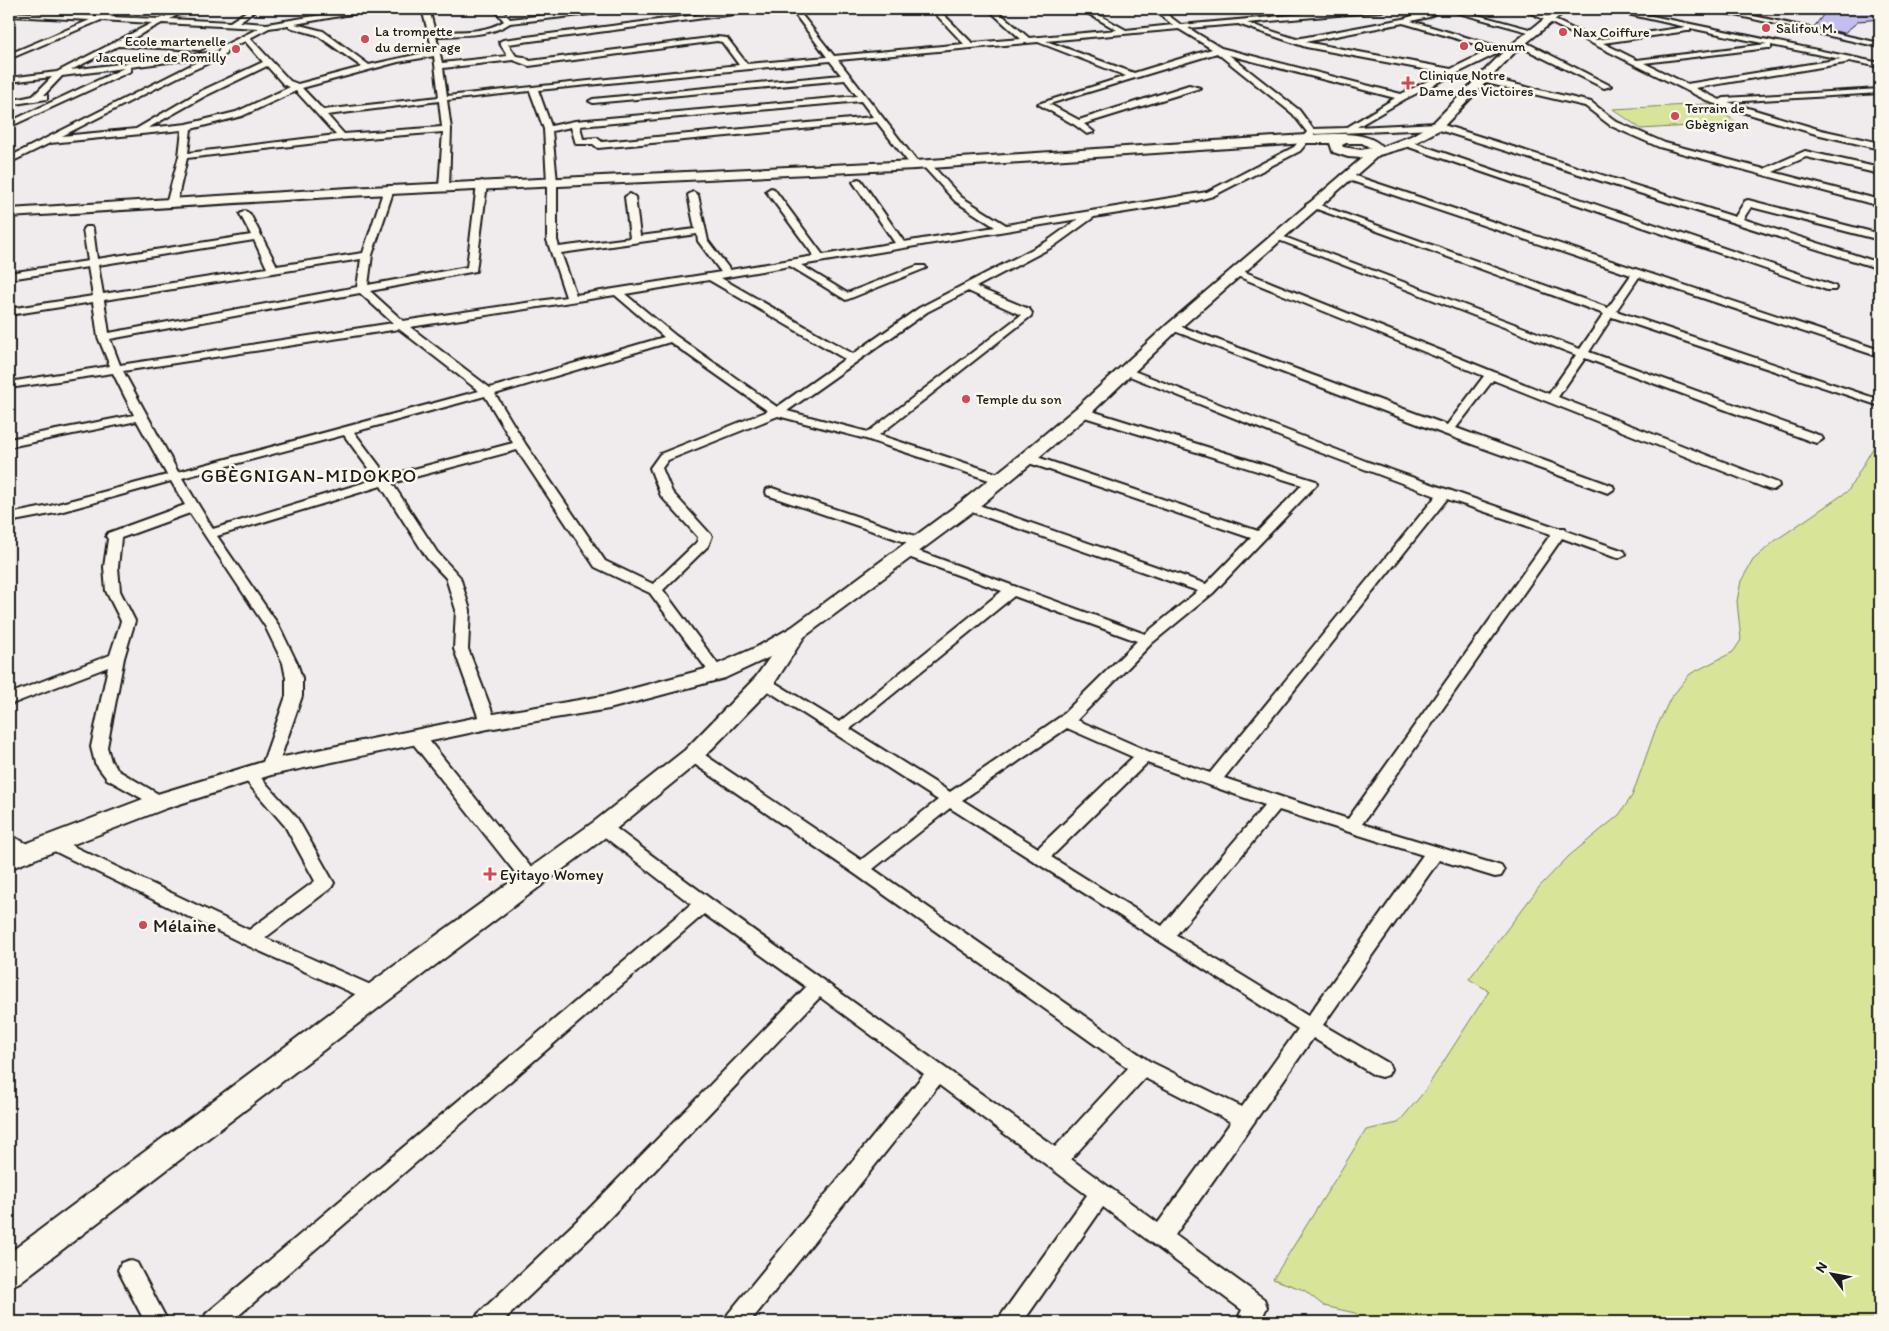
<svg xmlns="http://www.w3.org/2000/svg" width="1889" height="1331" viewBox="0 0 1889 1331" font-family="Itim,sans-serif">
  <rect width="100%" height="100%" fill="#f0eced"/>
  <filter id="ink" filterUnits="userSpaceOnUse"><feTurbulence type="fractalNoise" baseFrequency=".02" numOctaves="2"/><feDisplacementMap in="SourceGraphic" scale="10" xChannelSelector="R" yChannelSelector="G"/><feConvolveMatrix kernelMatrix="1 2 1 2 8 2 1 2 1" color-interpolation-filters="sRGB"/></filter>
  <g filter="url(#ink)">
    <!-- green -->
    <path fill="#d8e598" stroke="#7a805a" d="M1708 104 1738 123 1641 129 1613 109Z
      M1880 436V1322H1368L1355 1313 1324 1306 1304 1290 1273 1279 1366 1130 1398 1123 1424 1092 1489 991 1469 979 1540 886 1569 856 1619 815 1632 796 1655 731 1670 699 1690 674 1733 652 1741 640 1737 601 1741 581 1753 560 1776 540 1848 491Z"/>
    <!-- building -->
    <path fill="#c2bef0" stroke="#1c1c1c" d="M1836 9H1880V19L1859 21 1844 33 1814 27 1826 11Z"/>
    <g fill="none" stroke-linecap="round" stroke-linejoin="round">
      <defs>
        <path id="street" d="M117 9H126L110 17 160 19 180 9H188L170 19 230 22 250 9H257L239 22 267 24 357 9H371L368 11 295 24 323 31 369 65 433 51 422 9H429L435 32C457 31 484 34 504 21L494 9H501L510 19 600 9H621L617 11 510 23C489 37 461 35 436 36L442 63 508 56 499 42 503 40 743 9H760L757 11 508 44 516 56 524 57 530 61 717 37 727 38 747 64 827 57 791 9H797L834 56 964 44 931 9H938L972 43 1021 39 988 9H995L1029 38 1117 30 1080 9H1088L1126 30 1173 25 1153 9H1160L1181 25 1361 9H1386L1382 11 1247 23 1296 39 1403 19 1433 9H1441L1429 17 1411 21 1506 49 1405 99 1357 127 1437 123 1735 217 1745 201 1748 200 1880 234V240L1751 207 1743 219 1880 263V269L1436 129 1314 134 1300 151 1213 196 1195 201 1094 217 1054 246 976 287 1029 309 1032 313 1031 316 879 435 1005 476 1006 479 1005 482H995L866 439 778 416 668 460 662 468 672 492 712 536 708 546 663 590 722 670 725 673 722 676H712L650 593 595 567 517 450 392 483 437 552 460 577 470 610 468 649 496 722 494 726 488 727 482 726 480 722 454 649 456 610 446 578 427 558 381 486 217 536 279 626 297 663 302 678V696L277 768 275 772 269 774 263 772 261 768 286 696V678L283 663 265 626 190 513 121 538 118 567 120 591 135 621 124 658 107 747 111 761 119 771 165 798 167 802 165 806 159 808 107 779 95 763 91 747 108 667 9 705V694L110 655 121 621 106 591 104 567 108 539 106 536 108 533 185 505 171 481 56 513 9 522V514L50 506 167 475 137 421 9 447V439L134 415 113 373 9 388V382L110 366 98 337 93 302 9 315V309L93 296 88 267 9 279V273L88 261 83 229 85 227H91L93 229 97 259 251 235 240 214 245 211 250 214 277 266 363 253 384 189 389 186 394 189 372 255 368 285 467 267 477 184 482 181 487 184 476 271 370 291 403 321 566 297 547 240V182L544 129 530 91 447 100 451 129 449 187 444 190 439 187 443 132 342 140 187 158 177 201 172 204 167 201 179 156 182 130 50 143 9 163V157L207 57 130 67 131 71 9 127V122L124 68 62 76 44 95H47V99L9 105V101L33 96 52 77 9 82V78L57 72 152 23 101 20 9 59V54L90 20 9 16V12L99 16ZM162 23 259 28 221 47 218 52 211 55 208 53 71 70 118 46 200 50 204 48 200 46 126 42ZM1403 23 1492 49 1451 69 1305 42ZM1238 24 1306 47 1444 73 1401 94 1221 48 1188 28ZM289 25V27L317 35 362 67 298 84 290 81 250 38 269 28ZM1179 29 1212 49 1134 73 1046 41ZM245 41 263 62 199 92 136 129 62 136 180 76 224 56 227 50ZM717 41 722 42 739 65 447 96 443 68 513 60 529 66ZM1038 42 1126 76 1038 104 1075 125 1087 134 1094 132 1084 124 1200 88 1189 85 1079 120 1049 104 1217 53 1293 114 1307 132 1294 147 1207 192 1006 225 961 197 929 162H923V166L955 201 995 227 904 242 861 180 858 179 853 182 895 243 823 255 774 189 771 188 766 191 814 256 730 270 708 241 698 195 693 192 688 195 695 229 640 236 635 197 630 194 625 197 630 238 559 247 557 240V182L552 131 571 127 576 144H593L598 148 877 122 912 167H918V163L838 60ZM1229 55 1395 98 1346 128 1313 129 1299 110ZM434 56 439 97 323 110 302 88 398 62ZM830 61 841 75 593 99 589 101 593 103 845 80 857 96 575 121 551 126 538 90ZM267 66 284 85 290 87 236 112 187 124 148 128 205 96ZM296 91 336 135 188 153 191 129 242 116ZM439 101 442 127 344 134 327 115ZM861 101 873 117 602 142 597 138 583 139 580 126ZM1078 219 1046 242 919 308 853 354 721 278 790 266 846 300 926 268 925 266H917L847 293 801 265ZM697 234 698 241 721 272 576 295 561 253ZM254 240 267 268 103 294 98 265ZM361 259 357 287 109 333 104 300ZM709 280 845 359 777 407 676 336 625 294ZM968 291 1021 315 868 432 787 411 927 312ZM360 293 393 323 120 365 110 339ZM615 295 664 337 490 388 410 327ZM399 329 479 391 178 472 123 371ZM670 342 768 411 660 454 650 468 661 496 698 537 697 542 653 584 605 561 526 445 495 394ZM485 396 513 443 387 476 354 432ZM344 435 376 479 213 529 182 478Z
          M1444 9H1455L1540 32 1536 34Z
          M1523 9H1532L1596 40 1686 27 1605 9H1618L1880 63V67L1849 61 1845 63 1695 88 1720 100 1724 98 1880 89V93L1728 102 1821 130 1880 143V149L1816 134 1712 103ZM1690 28 1767 44 1637 60 1603 43 1687 31H1690ZM1771 45 1841 59 1687 84 1644 63 1768 48H1771Z
          M1708 9H1721L1880 43V47Z
          M1787 9H1808C1803 12 1792 12 1787 9Z
          M1517 41H1523L1611 86 1604 88 1517 45Z
          M1483 74H1489L1492 79 1591 102 1617 122 1665 143 1764 169 1805 151 1880 168V174L1806 157 1773 172 1880 200V206L1659 147 1611 126 1585 106 1486 83 1482 76Z
          M1406 140 1835 286 1836 288 1835 290H1827L1403 145V141Z
          M1346 173 1880 350V357L1639 277 1616 311 1880 400V406L1612 317 1589 352 1821 436 1823 439 1817 443 1813 442 1585 358 1558 397 1778 483 1779 486 1773 490 1768 489 1493 380 1456 428 1613 486 1614 489 1608 493 1444 434 1169 329 1168 327 1169 325H1177L1447 425 1484 376 1232 274 1231 272 1232 270H1240L1549 394 1576 355 1271 237 1276 234 1279 235 1580 349 1604 314 1306 205 1311 202 1314 203 1608 308 1631 275 1343 178 1341 176Z
          M1126 368 1368 462 1558 528H1565L1566 531 1624 551 1626 554 1619 558 1614 557 1562 538 1362 824 1501 866 1504 871 1501 876 1495 877 1439 860 1323 1025 1388 1063 1391 1069 1388 1075 1381 1077 1374 1075 1313 1038 1175 1235 1264 1299 1267 1307 1260 1322H1236L1242 1310 1103 1207 1023 1322H999L1002 1314 1087 1195 939 1085 750 1322H725L728 1314 924 1074 820 997 600 1228 502 1322H475L478 1314 584 1214 806 987 704 914 231 1322H203L206 1314 691 904 597 831 595 827 597 823 603 821 609 823C755 934 906 1039 1055 1147L1128 1068 855 874 687 759 685 755 687 751 693 750 699 751 861 860 938 800 759 685 756 682 759 679H769L839 722 1002 591 900 554 898 551 900 548H910L1145 634 1198 591 963 509 961 506 963 503H973L1206 584 1251 538 1023 461 1021 458 1023 455H1031L1258 531 1302 485 1078 415 1076 412 1082 408 1316 481 1317 484 1213 593 1152 643 1077 720 1150 752 1210 773 1436 496 1319 452 1122 373 1120 371 1122 369ZM1447 499 1551 534 1348 819 1224 778ZM1014 596 1137 641 1060 717 950 792 850 729ZM1067 728 1133 757 1038 848 962 800ZM1147 763 1265 805 1162 926 1051 857ZM950 808 1298 1029 1242 1107 1149 1061 873 869ZM1279 810 1423 855 1308 1016 1176 935ZM1145 1078 1231 1122 1158 1223 1071 1159Z
          M772 488 924 539 926 542 924 545H914L767 495 766 492 767 489Z
          M417 732 423 733 537 875 540 880 537 885 531 886 525 885 411 741 409 737 411 733Z
          M248 768 254 770 297 818 334 883 331 888 265 938 382 990 384 995 382 1000 375 1003 368 1000 244 944 46 847 43 843 46 839 52 837 58 839 249 930 315 881 285 826 240 774 242 770Z
          M9 835 36 848 39 852 36 856 30 858 9 848Z
          M129 1260 137 1263 168 1322H145L118 1270 121 1263Z"/>
        <path id="secondary" d="M1557 9H1568L1514 53 1441 129 1407 147 1379 155 1178 330 1088 416 1033 462 975 510 804 637 772 687 701 760 611 833 385 1003 20 1282 9 1287V1253L365 987 595 821 685 750 756 677 770 657 725 678 609 709 488 729 271 775 167 808 9 869V850L151 796 269 760 488 715 609 695 709 668 757 647 792 627 961 502 1021 454 1076 408 1168 324 1362 158 1348 157 1333 152 1330 143H1306L915 169 349 196 9 217V209L349 188 915 161 1306 135C1327 135 1368 129 1382 147L1411 136 1433 123 1506 49ZM1346 143H1362L1371 148 1361 150 1343 147 1342 145Z"/>
      </defs>
      <!-- street casing -->
      <use href="#street" stroke="#1c1c1c" stroke-width="4"/>
      <!-- secondary casing -->
      <use href="#secondary" stroke="#1c1c1c" stroke-width="4"/>
      <!-- street -->
      <use href="#street" fill="#fbf7ec" fill-rule="evenodd"/>
      <!-- secondary -->
      <use href="#secondary" fill="#fbf7ec" fill-rule="evenodd"/>
    </g>
  </g>
  <!-- markers -->
  <g fill="#d1495b" stroke="#fbf7ec" stroke-width="2">
    <circle cx="1766" cy="28" r="5"/>
    <circle cx="1563" cy="32" r="5"/>
    <circle cx="365" cy="39" r="5"/>
    <circle cx="1464" cy="46" r="5"/>
    <circle cx="236" cy="49" r="5"/>
    <path d="M1405.5 75.5h5v5h5v5h-5v5h-5v-5h-5v-5h5z"/>
    <circle cx="1675" cy="116" r="5"/>
    <circle cx="966" cy="399" r="5"/>
    <path d="M487.5 866.5h5v5h5v5h-5v5h-5v-5h-5v-5h5z"/>
    <circle cx="143" cy="925" r="5"/>
  </g>
  <g text-anchor="middle" stroke-width="5" stroke-linejoin="round" paint-order="stroke">
    <!-- far-poi labels -->
    <g font-size="14" fill="#1c1c1c" stroke="#fbf7ec" text-anchor="start">
      <text x="1776" y="33">Salifou M.</text>
      <text x="375" y="36">La trompette<tspan x="375" dy="16">du dernier age</tspan></text>
      <text x="1573" y="37">Nax Coiffure</text>
      <text x="226" y="46" text-anchor="end">Ecole martenelle<tspan x="226" dy="16">Jacqueline de Romilly</tspan></text>
      <text x="1474" y="51">Quenum</text>
      <text x="1419" y="80">Clinique Notre<tspan x="1419" dy="16">Dame des Victoires</tspan></text>
      <text x="1685" y="113">Terrain de<tspan x="1685" dy="16">Gbègnigan</tspan></text>
      <text x="976" y="404">Temple du son</text>
    </g>
    <!-- poi labels -->
    <g font-size="16" fill="#1c1c1c" stroke="#fbf7ec" text-anchor="start">
      <text x="500" y="880">Eyitayo Womey</text>
    </g>
    <!-- quarter labels -->
    <g font-size="19" letter-spacing="1" fill="#1c1c1c" stroke="#fbf7ec">
      <text x="309" y="482">GBÈGNIGAN-MIDOKPO</text>
    </g>
    <!-- near-poi labels -->
    <g font-size="19" fill="#1c1c1c" stroke="#fbf7ec" text-anchor="start">
      <text x="153" y="932">Mélaine</text>
    </g>
  </g>
  <!-- margin -->
  <rect width="1889" height="1331" fill="none" stroke="#fbf7ec" stroke-width="30"/>
  <rect x="15" y="15" width="1859" height="1301" fill="none" stroke="#1c1c1c" stroke-width="2" filter="url(#ink)"/>
  <!-- north arrow -->
  <g transform="translate(1832 1274) rotate(302)" stroke="#fbf7ec" stroke-width="4" paint-order="stroke">
  <path d="M0-4L9 19L0 12L-9 19Z" fill="#1c1c1c"/>
  <text y="-8" font-size="14" font-weight="bold" text-anchor="middle" fill="#1c1c1c">N</text>
  </g>
</svg>
